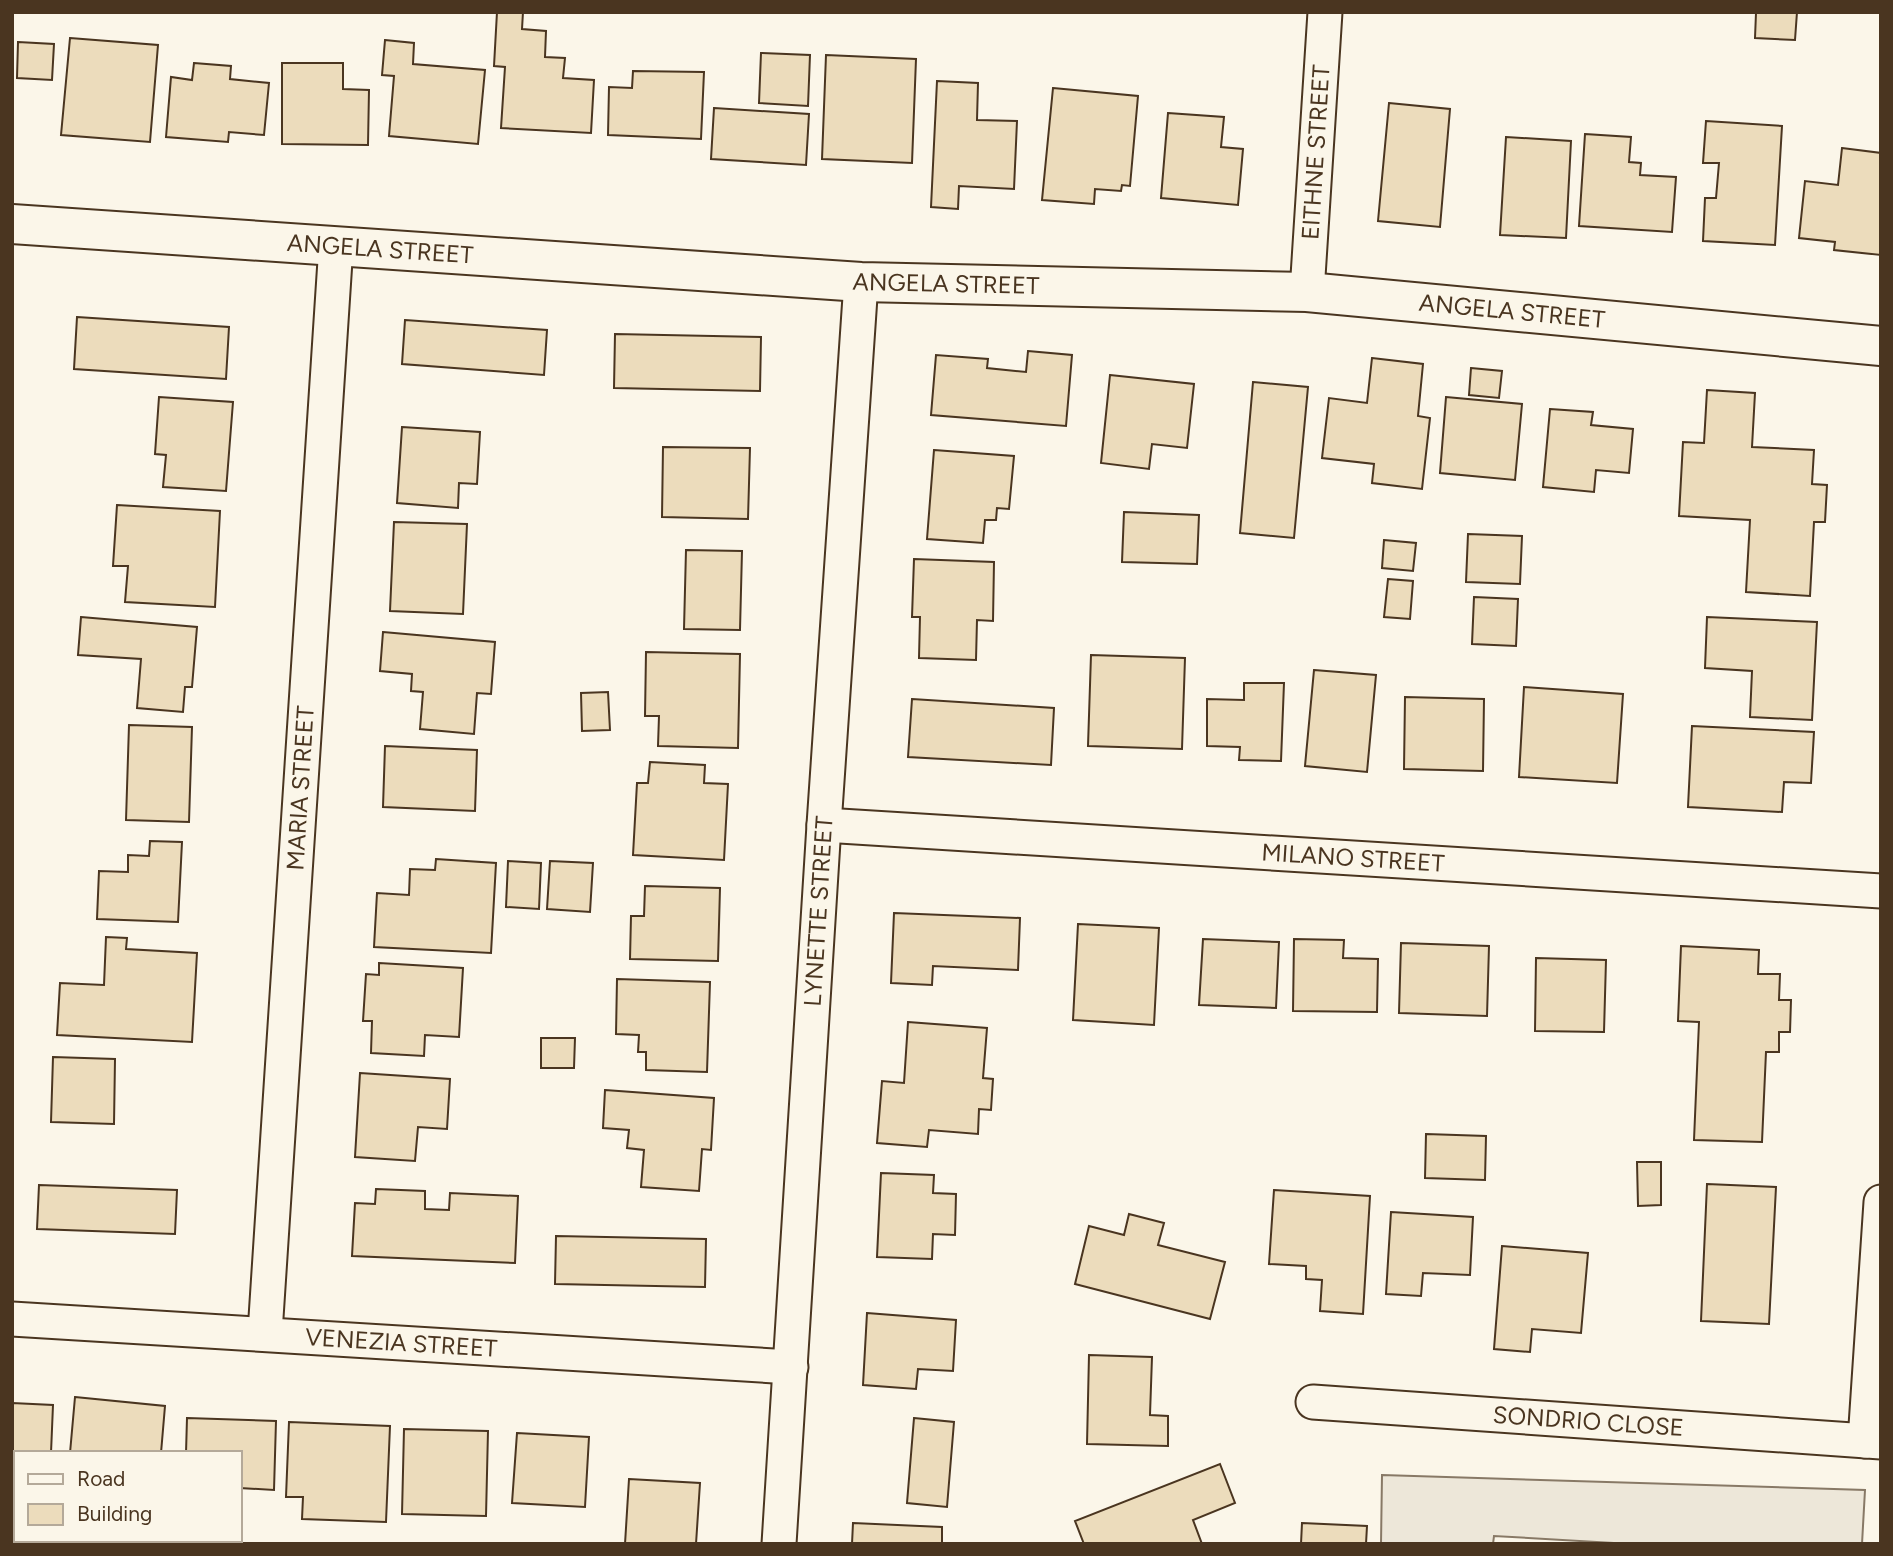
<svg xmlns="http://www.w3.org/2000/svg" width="1893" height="1556" viewBox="0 0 1893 1556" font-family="Figtree,sans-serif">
  <rect width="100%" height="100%" fill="#fbf6e9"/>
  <!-- parking -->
  <path fill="#ede7d9" stroke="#887966" stroke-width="2" d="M1382 1475 1865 1490 1862 1544H1631L1494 1536 1493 1544H1381Z"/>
  <!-- building -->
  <path fill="#ecdcbc" stroke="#4a3520" stroke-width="2" d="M497 12H523L522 29 546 31 545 57 565 58 563 78 594 80 591 133 501 128 505 67 494 66Z
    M1747 12H1797L1795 40 1755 38 1756 13Z
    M70 38 158 45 150 142 61 135Z
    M385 40 414 43 413 64 485 70 478 144 389 136 394 76 382 75Z
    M18 42 54 44 52 80 17 78Z
    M761 53 810 55 808 106 759 103Z
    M826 55 916 59 912 163 822 159Z
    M194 63 231 66 230 79 269 83 264 135 229 132 228 142 166 137 171 77 192 80Z
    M282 63H343V89L369 90 368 145 282 144Z
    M633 71 704 72 701 139 608 135 609 87 632 88Z
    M937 81 978 83 977 120 1017 121 1014 189 959 186 958 209 931 207Z
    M1053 88 1138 96 1130 186 1122 185 1121 191 1095 189 1094 204 1042 200Z
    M1389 103 1450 109 1440 227 1378 221Z
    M714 108 809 114 806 165 711 159Z
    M1168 113 1224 117 1221 147 1243 149 1238 205 1161 198Z
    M1706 121 1782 126 1775 245 1703 241 1705 198H1716L1719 163H1703Z
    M1585 134 1631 137 1629 162 1641 163 1640 175 1676 177 1672 232 1579 226Z
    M1506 137 1571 141 1566 238 1500 235Z
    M1842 148 1881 153V255L1834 250 1835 242 1799 238 1805 181 1838 185Z
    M77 317 229 327 226 379 74 369Z
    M405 320 547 330 544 375 402 364Z
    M615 334 761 337 760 391 614 388Z
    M1028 351 1072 355 1066 426 931 415 936 355 988 359 987 368 1026 372Z
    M1372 358 1423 364 1418 416 1430 418 1422 489 1372 483 1374 464 1322 458 1329 398 1367 403Z
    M1471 368 1502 371 1499 398 1469 395Z
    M1110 375 1194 384 1187 448 1152 444 1149 469 1101 463Z
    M1253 382 1308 387 1294 538 1240 533Z
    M1707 390 1755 393 1752 447 1814 450 1812 484 1827 485 1825 522H1814L1810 596 1746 592 1750 520 1679 516 1683 442 1704 443Z
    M159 397 233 402 226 491 163 487 166 455 155 454Z
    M1446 397 1522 404 1515 480 1440 473Z
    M1550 409 1593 412 1591 425 1633 429 1629 473 1596 470 1594 492 1543 487Z
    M402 427 480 432 477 484 459 483 458 508 397 503Z
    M663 447 750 448 748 519 662 517Z
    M934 450 1014 456 1009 509 997 508 996 520H985L983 543 927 539Z
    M117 505 220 511 215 607 125 602 128 566H113Z
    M1124 512 1199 515 1197 564 1122 562Z
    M394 522 467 524 463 614 390 611Z
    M1468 534 1522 536 1520 584 1466 582Z
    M1384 540 1416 543 1413 571 1382 568Z
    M686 550 742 551 740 630 684 629Z
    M914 559 994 562 993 621 977 620 976 660 919 658 920 617H912Z
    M1388 579 1413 581 1410 619 1384 617Z
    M1474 597 1518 599 1516 646 1472 644Z
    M81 617 197 627 192 687H185L183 712 137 708 141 659 78 655Z
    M1707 617 1817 622 1812 720 1750 717 1752 671 1705 668Z
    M383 632 495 642 491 694 477 693 474 734 420 729 423 692 411 691 412 674 380 671Z
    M646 652 740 654 738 748 658 746 659 716H645Z
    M1091 655 1185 658 1182 749 1088 746Z
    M1314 670 1376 675 1367 772 1305 766Z
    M1244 683H1284L1281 761 1239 760 1240 747 1207 746V699L1244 700Z
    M1524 687 1623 694 1617 783 1519 777Z
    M608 692 610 730 582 731 581 693Z
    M1405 697 1484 699 1483 771 1404 769Z
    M912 699 1054 708 1051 765 908 757Z
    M129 725 192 727 189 822 126 820Z
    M1692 726 1814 732 1811 783 1784 782 1782 812 1688 807Z
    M385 746 477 750 475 811 383 807Z
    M650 762 705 765 704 783 728 784 724 860 633 855 637 783H648Z
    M150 841 182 842 178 922 97 919 99 871 128 872V855L149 856Z
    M436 859 496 863 491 953 374 947 377 893 409 895 410 869 435 870Z
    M508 861 541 863 539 909 506 907Z
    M550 861 593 863 590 912 547 909Z
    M645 886 720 888 718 961 630 959 631 916H644Z
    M894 913 1020 918 1018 970 933 966 932 985 891 983Z
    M1078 924 1159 928 1154 1025 1073 1020Z
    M106 937 127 938 126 949 197 953 192 1042 57 1035 60 983 104 985Z
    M1203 939 1279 942 1276 1008 1199 1005Z
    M1294 939 1344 940 1343 958 1378 959 1377 1012 1293 1011Z
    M1401 943 1489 946 1487 1016 1399 1013Z
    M1681 946 1759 950 1758 974H1780L1779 1000H1791L1790 1032H1779V1052H1766L1762 1142 1694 1140 1699 1022 1678 1021Z
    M1536 958 1606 960 1604 1032 1535 1031Z
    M379 963 463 968 459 1037 425 1035 424 1056 371 1053 372 1021H363L366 974 379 975Z
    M617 979 710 982 707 1072 646 1070V1052H638L639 1035 616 1034Z
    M908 1022 987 1028 983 1078 993 1079 991 1110 979 1109 978 1134 929 1130 927 1147 877 1143 882 1081 904 1083Z
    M541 1038H575L574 1068H541Z
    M53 1057 115 1059 114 1124 51 1122Z
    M360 1073 450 1079 447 1129 418 1127 415 1161 355 1157Z
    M605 1090 714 1098 711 1150 702 1149 699 1191 641 1187 644 1150 627 1148 629 1130 603 1128Z
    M1426 1134 1486 1136 1485 1180 1425 1178Z
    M1637 1162H1661V1205L1638 1206Z
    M881 1173 934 1175 933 1193 956 1194 955 1235 933 1234 932 1259 877 1257Z
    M1707 1184 1776 1187 1769 1324 1701 1321Z
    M39 1185 177 1190 175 1234 37 1229Z
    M376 1189 425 1191V1209L449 1210 450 1193 518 1196 515 1263 352 1256 355 1203 375 1204Z
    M1274 1190 1370 1196 1363 1314 1320 1311 1322 1280 1306 1279V1266L1269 1264Z
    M1391 1212 1473 1217 1470 1275 1423 1273 1421 1296 1386 1294Z
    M1129 1214 1164 1223 1158 1245 1225 1262 1210 1319 1075 1284 1089 1226 1124 1235Z
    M556 1236 706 1239 705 1287 555 1284Z
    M1502 1246 1588 1253 1581 1333 1532 1329 1530 1352 1494 1349Z
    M867 1313 956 1320 953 1371 918 1369 916 1389 863 1385Z
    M1089 1355 1152 1357 1150 1415 1168 1416V1446L1087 1444Z
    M75 1397 165 1406 161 1453H70Z
    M12 1403 53 1405 51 1453H16V1461H12Z
    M187 1418 276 1421 274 1490 240 1488V1453H186Z
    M914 1418 954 1422 947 1507 907 1503Z
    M289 1422 390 1426 386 1522 302 1519 303 1497H286Z
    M404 1429 488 1431 486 1516 402 1514Z
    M517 1433 589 1437 585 1507 512 1503Z
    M1220 1464 1235 1503 1193 1520 1202 1544H1084L1075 1521Z
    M629 1479 700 1483 696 1544H625Z
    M853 1523 942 1527V1544H852Z
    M1302 1523 1367 1526 1366 1544H1301Z
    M171 1540H215V1544H171Z"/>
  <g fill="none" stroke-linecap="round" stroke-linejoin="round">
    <defs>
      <g id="minor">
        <path id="s1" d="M1307 292 1325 12"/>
        <path id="s2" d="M824 825 1881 891"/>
        <path id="s3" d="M12 1319 791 1367"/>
        <path id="s4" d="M265 1333 336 245"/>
        <path id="s5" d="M1313 1402 1881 1442"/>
        <path d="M1865 1441 1881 1202"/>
        <path id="s6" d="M779 1544 824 825 861 282"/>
      </g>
      <g id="tertiary">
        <path id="s7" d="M12 224 861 282 1307 292 1881 346"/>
      </g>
    </defs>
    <!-- minor casing -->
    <use href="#minor" stroke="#4a3520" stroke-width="37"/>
    <!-- tertiary casing -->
    <use href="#tertiary" stroke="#4a3520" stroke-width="42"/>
    <!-- minor -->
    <use href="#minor" stroke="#fbf6e9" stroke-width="33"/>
    <!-- tertiary -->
    <use href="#tertiary" stroke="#fbf6e9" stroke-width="38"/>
  </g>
  <g text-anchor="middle" stroke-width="5" stroke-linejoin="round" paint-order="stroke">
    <!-- street labels -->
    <g font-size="24" fill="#4a3520" stroke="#fbf6e9">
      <text dy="8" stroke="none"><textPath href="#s1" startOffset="140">EITHNE STREET</textPath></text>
      <text dy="8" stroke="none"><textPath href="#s7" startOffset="369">ANGELA STREET</textPath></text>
      <text dy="8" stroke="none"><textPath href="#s7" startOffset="936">ANGELA STREET</textPath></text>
      <text dy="8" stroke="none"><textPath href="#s7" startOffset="1503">ANGELA STREET</textPath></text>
      <text dy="8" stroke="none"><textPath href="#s4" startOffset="546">MARIA STREET</textPath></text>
      <text dy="8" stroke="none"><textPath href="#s2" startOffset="530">MILANO STREET</textPath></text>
      <text dy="8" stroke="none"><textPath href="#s6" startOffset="634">LYNETTE STREET</textPath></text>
      <text dy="8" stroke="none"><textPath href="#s3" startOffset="390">VENEZIA STREET</textPath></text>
      <text dy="8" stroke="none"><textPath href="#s5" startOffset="276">SONDRIO CLOSE</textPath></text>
    </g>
  </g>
  <!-- border -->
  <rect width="1893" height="1556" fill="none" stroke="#4a3520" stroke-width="28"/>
  <!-- legend -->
  <rect x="14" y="1451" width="228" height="91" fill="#fbf6e9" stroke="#b4a999" stroke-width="2"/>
  <rect x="28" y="1474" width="35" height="10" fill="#fbf6e9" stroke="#b4a999" stroke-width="2"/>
  <text x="77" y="1486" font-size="21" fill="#4a3520">Road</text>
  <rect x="28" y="1504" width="35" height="21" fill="#ecdcbc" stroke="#b4a999" stroke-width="2"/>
  <text x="77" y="1521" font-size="21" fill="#4a3520">Building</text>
</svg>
